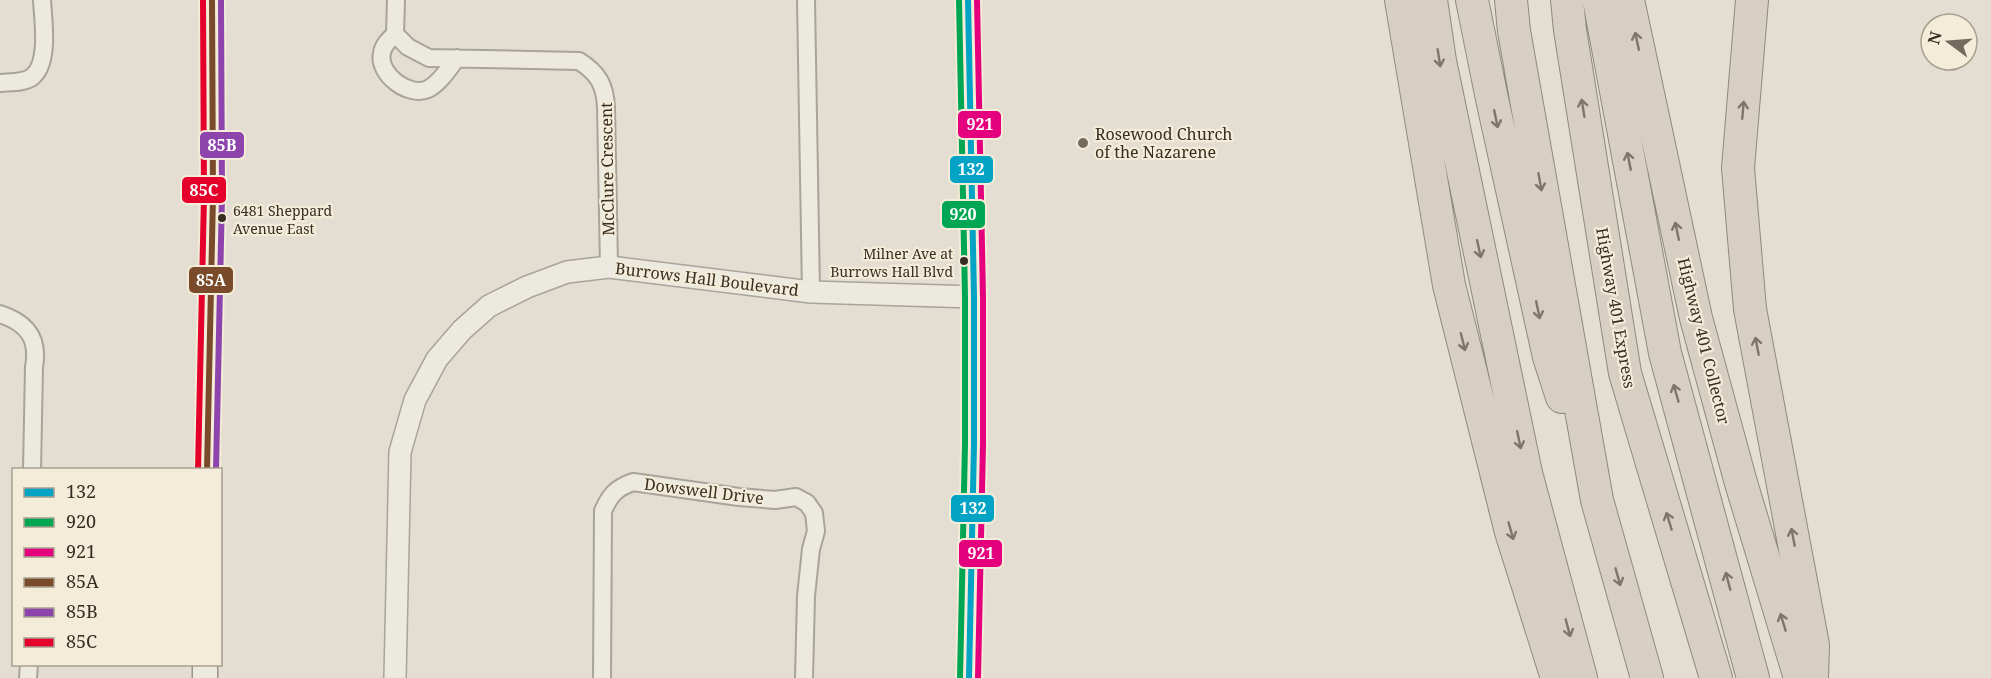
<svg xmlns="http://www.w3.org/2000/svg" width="1991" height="678" viewBox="0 0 1991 678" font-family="'Noto Serif',serif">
  <rect width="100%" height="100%" fill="#e3ded1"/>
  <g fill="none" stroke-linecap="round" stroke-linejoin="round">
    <defs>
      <path id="minor" d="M396 0 395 34 408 47 429 58 579 61C598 73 605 85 606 107L609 267
        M806 0 811 292
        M395 34C389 40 383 45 382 53 377 74 409 98 428 89 440 83 449 68 457 58
        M0 83C10 82 24 83 32 77 50 63 43 20 42 0
        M0 314C28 323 39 339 34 367L32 470
        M28 678 29 664
        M602 678 603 511C610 495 616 488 633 482L739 497 775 500 796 497 807 503 814 513 816 531 811 549 806 596 804 678"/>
      <path id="tertiary" d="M395 678 400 452 415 400 437 359 462 330 489 306 527 287 567 272 609 267 811 292 974 297"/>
      <path id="secondary" d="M968 0 974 297V444L969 678
        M207 470 213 196 212 0
        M205 678V664"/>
      <path id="motorway" d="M1401 0 1449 285 1511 532 1557 678
        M1431 0 1440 61 1526 473 1581 678
        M1472 0 1492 99 1549 357 1562 397
        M1511 0 1514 31 1597 500 1647 678
        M1567 0 1570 30 1625 373 1716 678
        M1599 0 1665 353 1753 678
        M1628 0 1696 318 1741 483 1800 678
        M1752 0 1738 168 1750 309 1813 645 1812 678"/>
    </defs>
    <!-- minor casing -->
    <use href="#minor" stroke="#a9a399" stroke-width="20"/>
    <!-- tertiary casing -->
    <use href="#tertiary" stroke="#a9a399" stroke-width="24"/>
    <!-- secondary casing -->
    <use href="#secondary" stroke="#999389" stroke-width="27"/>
    <!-- motorway casing -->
    <use href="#motorway" stroke="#8e8980" stroke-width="34"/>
    <!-- minor -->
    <use href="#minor" stroke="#ece9e1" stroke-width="16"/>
    <!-- tertiary -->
    <use href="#tertiary" stroke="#ece9e1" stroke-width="21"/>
    <!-- secondary -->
    <use href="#secondary" stroke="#ece9e1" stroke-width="24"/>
    <!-- motorway -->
    <use href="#motorway" stroke="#d6cfc2" stroke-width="32"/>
    <defs>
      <path id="bus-1" d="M968 0 974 297V444L969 678"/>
      <path id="bus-2" d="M959 0 965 297V444L960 678"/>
      <path id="bus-3" d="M977 0 983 297V444L978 678"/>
      <path id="bus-4" d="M207 470 213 196 212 0"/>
      <path id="bus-5" d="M216 470 222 196 221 0"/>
      <path id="bus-6" d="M198 470 204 196 203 0"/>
    </defs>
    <!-- bus-1 casing -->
    <use href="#bus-1" stroke="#f3ecd8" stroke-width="10"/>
    <!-- bus-2 casing -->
    <use href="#bus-2" stroke="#f3ecd8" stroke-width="10"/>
    <!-- bus-3 casing -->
    <use href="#bus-3" stroke="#f3ecd8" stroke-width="10"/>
    <!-- bus-4 casing -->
    <use href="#bus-4" stroke="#f3ecd8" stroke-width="10"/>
    <!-- bus-5 casing -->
    <use href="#bus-5" stroke="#f3ecd8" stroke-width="10"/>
    <!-- bus-6 casing -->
    <use href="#bus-6" stroke="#f3ecd8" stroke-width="10"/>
    <!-- bus-1 -->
    <use href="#bus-1" stroke="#03a3c5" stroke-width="6"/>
    <!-- bus-2 -->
    <use href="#bus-2" stroke="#00a651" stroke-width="6"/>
    <!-- bus-3 -->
    <use href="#bus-3" stroke="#e5007d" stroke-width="6"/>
    <!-- bus-4 -->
    <use href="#bus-4" stroke="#7a4b2a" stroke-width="6"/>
    <!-- bus-5 -->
    <use href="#bus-5" stroke="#8e44ad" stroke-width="6"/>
    <!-- bus-6 -->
    <use href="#bus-6" stroke="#e4002b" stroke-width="6"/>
  </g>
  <!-- one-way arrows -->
  <defs><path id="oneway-shaft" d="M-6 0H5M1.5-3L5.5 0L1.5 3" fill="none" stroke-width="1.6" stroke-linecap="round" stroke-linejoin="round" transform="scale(1.5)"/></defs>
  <g stroke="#7f766a">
    <use href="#oneway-shaft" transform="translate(1637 41) rotate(-102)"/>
    <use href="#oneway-shaft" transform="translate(1439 58) rotate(81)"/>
    <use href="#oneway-shaft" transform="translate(1583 108) rotate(-99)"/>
    <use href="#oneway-shaft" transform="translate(1743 110) rotate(-85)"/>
    <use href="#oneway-shaft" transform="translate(1496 119) rotate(78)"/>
    <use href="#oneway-shaft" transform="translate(1629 161) rotate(-101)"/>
    <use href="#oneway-shaft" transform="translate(1540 182) rotate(80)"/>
    <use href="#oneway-shaft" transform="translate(1677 231) rotate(-102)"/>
    <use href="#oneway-shaft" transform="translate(1479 249) rotate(78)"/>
    <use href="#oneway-shaft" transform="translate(1538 310) rotate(78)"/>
    <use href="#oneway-shaft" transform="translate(1463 342) rotate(76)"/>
    <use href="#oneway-shaft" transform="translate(1757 346) rotate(-101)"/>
    <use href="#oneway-shaft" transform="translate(1676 393) rotate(-106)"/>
    <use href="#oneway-shaft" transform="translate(1519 440) rotate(78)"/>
    <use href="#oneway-shaft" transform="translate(1669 521) rotate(-107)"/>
    <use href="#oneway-shaft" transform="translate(1511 531) rotate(74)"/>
    <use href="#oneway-shaft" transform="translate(1793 537) rotate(-101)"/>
    <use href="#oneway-shaft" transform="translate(1618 577) rotate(74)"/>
    <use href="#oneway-shaft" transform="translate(1728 581) rotate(-105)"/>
    <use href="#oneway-shaft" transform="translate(1783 622) rotate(-107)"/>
    <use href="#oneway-shaft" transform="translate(1568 628) rotate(75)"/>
  </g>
  <!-- markers -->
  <circle fill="#746b5f" stroke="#f3ecd8" stroke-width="2" cx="1083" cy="143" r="6"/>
  <g fill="#382d22" stroke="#f3ecd8" stroke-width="2">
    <circle cx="222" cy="218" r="5"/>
    <circle cx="964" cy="261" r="5"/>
  </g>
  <g text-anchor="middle" stroke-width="4.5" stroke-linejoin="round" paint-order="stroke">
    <!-- bus labels -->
    <g font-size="14" fill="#382d22" stroke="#f3ecd8" text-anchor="start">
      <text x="233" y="216">6481 Sheppard<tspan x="233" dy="18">Avenue East</tspan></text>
      <text x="953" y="259" text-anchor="end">Milner Ave at<tspan x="953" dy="18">Burrows Hall Blvd</tspan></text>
    </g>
    <!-- poi labels -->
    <g font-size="16" fill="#382d22" stroke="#f3ecd8" text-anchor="start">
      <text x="1095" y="140">Rosewood Church<tspan x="1095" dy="18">of the Nazarene</tspan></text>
    </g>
    <!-- street labels -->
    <g font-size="16" fill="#382d22" stroke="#f3ecd8">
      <text transform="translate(607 169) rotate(-91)" y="6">McClure Crescent</text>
      <text transform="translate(707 279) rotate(7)" y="6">Burrows Hall Boulevard</text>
      <text transform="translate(1616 308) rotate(80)" y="6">Highway 401 Express</text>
      <text transform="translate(1704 341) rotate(76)" y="6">Highway 401 Collector</text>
      <text transform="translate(704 491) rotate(7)" y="6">Dowswell Drive</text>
    </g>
  </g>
  <g stroke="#f3ecd8" stroke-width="2">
    <rect x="957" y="110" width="45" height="29" rx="6" fill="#e5007d"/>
    <rect x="199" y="131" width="46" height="28" rx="6" fill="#8e44ad"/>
    <rect x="949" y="155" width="45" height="29" rx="6" fill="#03a3c5"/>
    <rect x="181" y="176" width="46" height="28" rx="6" fill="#e4002b"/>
    <rect x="941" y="200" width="45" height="29" rx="6" fill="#00a651"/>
    <rect x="188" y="266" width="46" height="28" rx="6" fill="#7a4b2a"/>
    <rect x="950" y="494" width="45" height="29" rx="6" fill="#03a3c5"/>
    <rect x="958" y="539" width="45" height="29" rx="6" fill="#e5007d"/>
  </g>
  <g font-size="16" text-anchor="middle" font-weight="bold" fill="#fff">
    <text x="980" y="130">921</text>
    <text x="222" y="151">85B</text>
    <text x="971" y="175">132</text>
    <text x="204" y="196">85C</text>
    <text x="963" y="220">920</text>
    <text x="211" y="286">85A</text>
    <text x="973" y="514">132</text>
    <text x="981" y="559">921</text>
  </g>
  <!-- legend -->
  <rect x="12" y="468" width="210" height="198" fill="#f3ecd8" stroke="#a8a08f" stroke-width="1.5"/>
  <rect x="24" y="488" width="30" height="9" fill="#03a3c5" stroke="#a8a08f" stroke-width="1.5"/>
  <text x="66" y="498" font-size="18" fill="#382d22">132</text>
  <rect x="24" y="518" width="30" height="9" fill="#00a651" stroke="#a8a08f" stroke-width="1.5"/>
  <text x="66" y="528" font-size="18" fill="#382d22">920</text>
  <rect x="24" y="548" width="30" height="9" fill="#e5007d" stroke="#a8a08f" stroke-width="1.5"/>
  <text x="66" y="558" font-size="18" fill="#382d22">921</text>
  <rect x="24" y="578" width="30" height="9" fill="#7a4b2a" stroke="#a8a08f" stroke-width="1.5"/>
  <text x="66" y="588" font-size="18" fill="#382d22">85A</text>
  <rect x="24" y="608" width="30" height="9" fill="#8e44ad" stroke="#a8a08f" stroke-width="1.5"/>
  <text x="66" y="618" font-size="18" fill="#382d22">85B</text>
  <rect x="24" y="638" width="30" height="9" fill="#e4002b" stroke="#a8a08f" stroke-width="1.5"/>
  <text x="66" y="648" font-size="18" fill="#382d22">85C</text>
  <!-- north arrow -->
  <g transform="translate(1949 42) rotate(286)"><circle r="28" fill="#f3ecd8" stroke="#a8a08f" stroke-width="1.5"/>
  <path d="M0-4.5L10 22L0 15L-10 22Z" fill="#746b5f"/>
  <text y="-9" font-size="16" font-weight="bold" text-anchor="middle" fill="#382d22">N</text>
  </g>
</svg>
